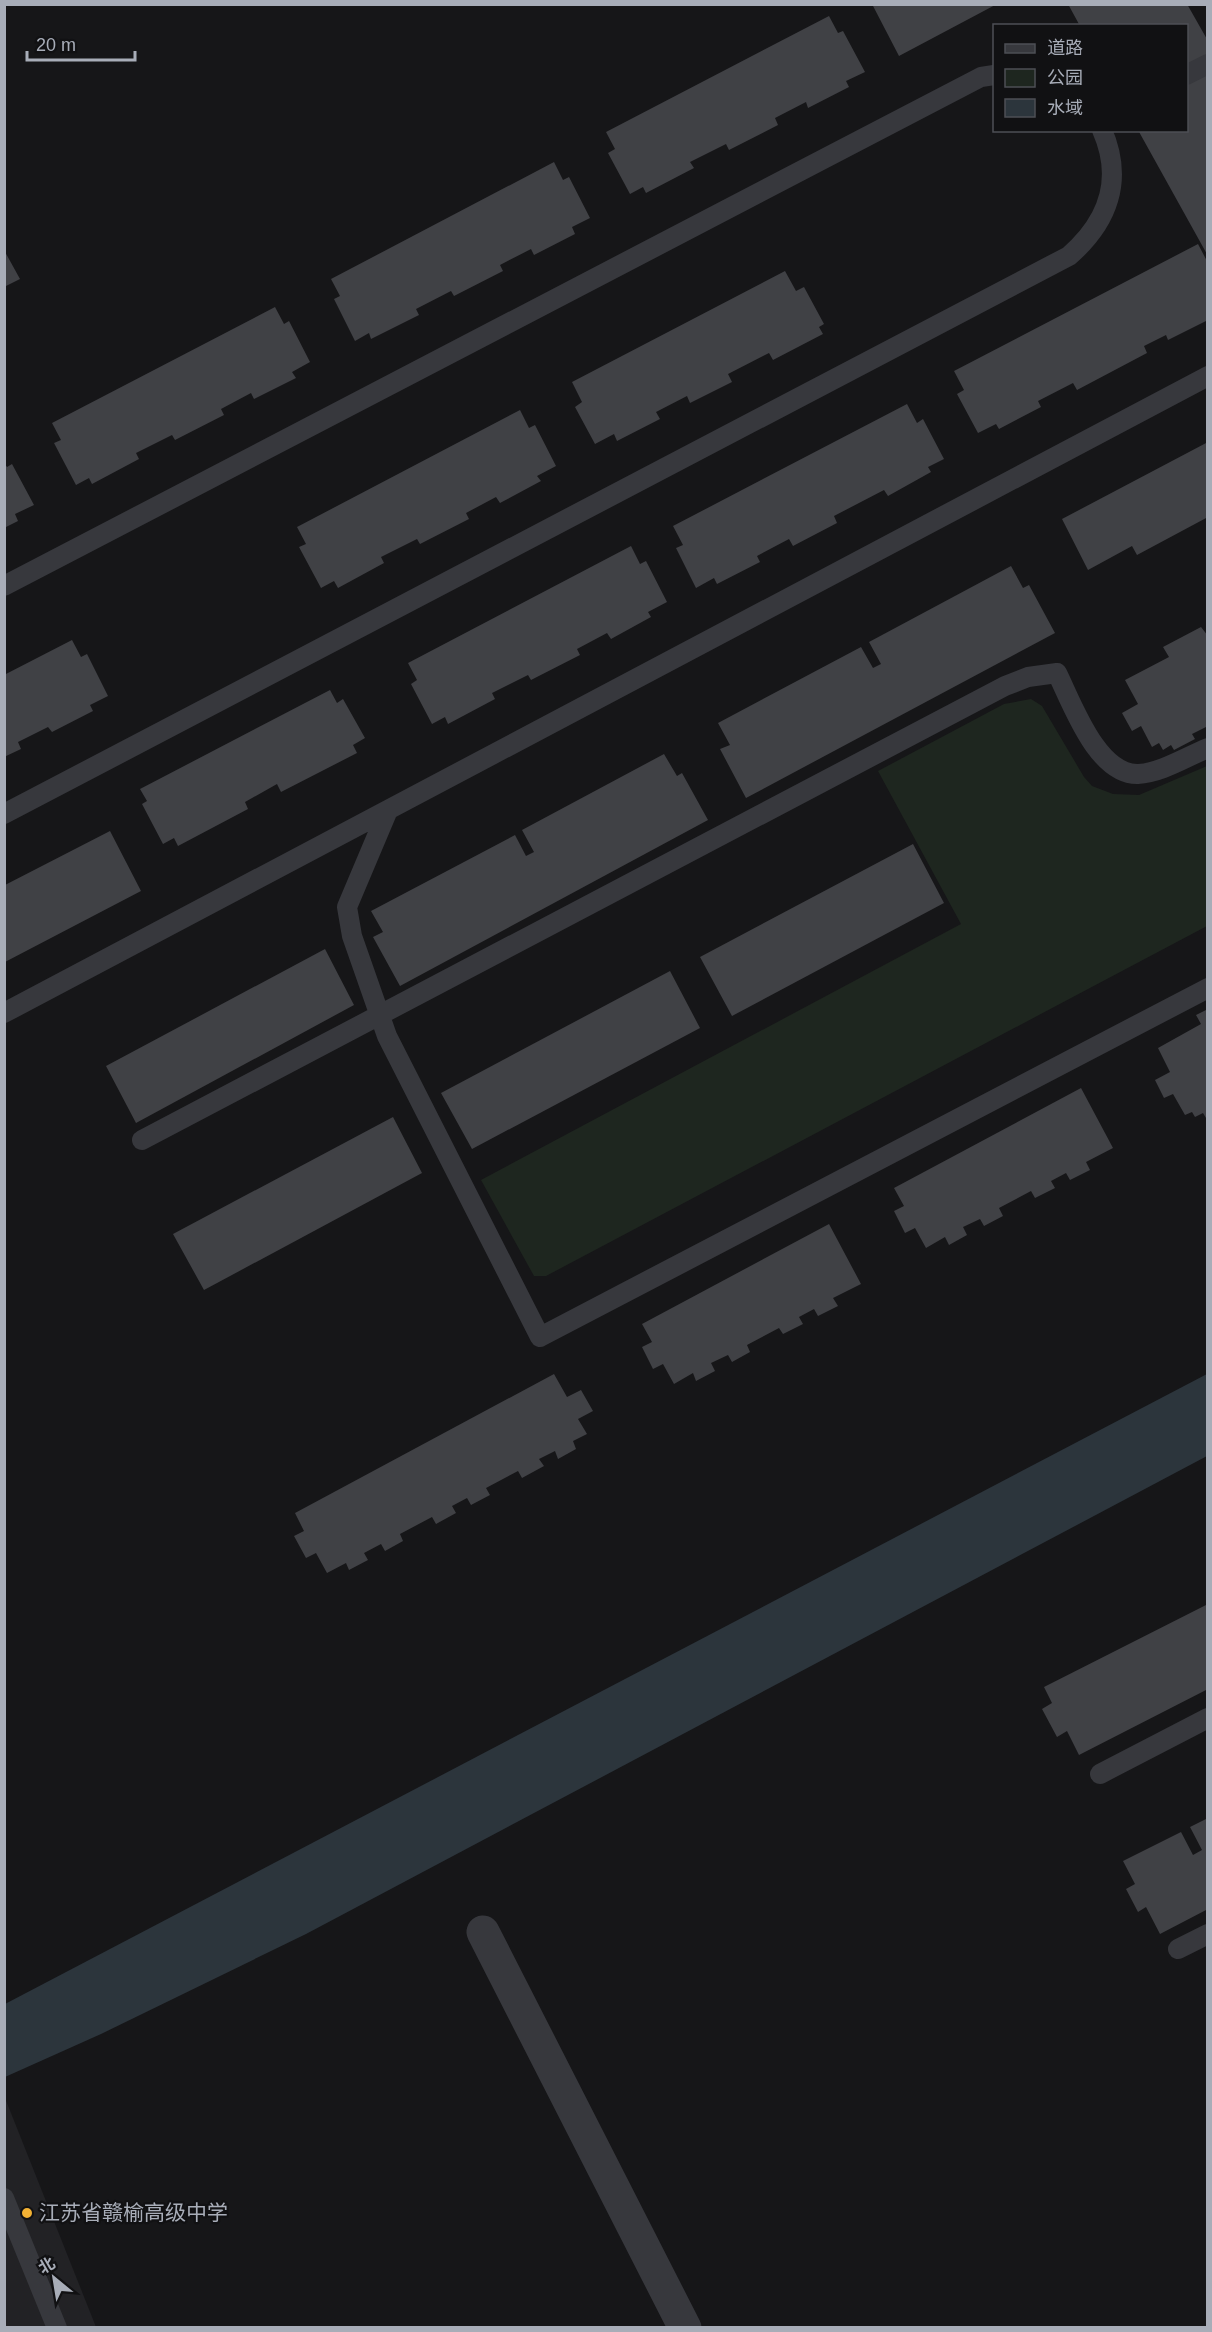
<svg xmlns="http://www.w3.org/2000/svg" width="1212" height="2332" viewBox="0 0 1212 2332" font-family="Helvetica,'Noto Sans SC',sans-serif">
  <rect width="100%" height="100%" fill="#161618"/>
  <!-- built -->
  <path fill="#222225" d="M5 2098 96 2327H5Z"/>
  <!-- green -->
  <path fill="#1e261f" d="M1031 699 1042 706 1084 777 1092 786 1113 794 1139 795 1207 766V926L546 1276H534L481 1180 961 924 878 771 1004 704Z"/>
  <!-- water -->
  <path fill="#2c353c" d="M1207 1374V1456L306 1934 101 2034 5 2077V2004Z"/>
  <!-- building -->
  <path fill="#404145" d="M872 4H997L899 56Z
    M1068 4H1187L1208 41V256L1138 130H1186V26H1080Z
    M829 16 838 33 843 31 865 72 846 81 849 87 808 108 806 102 775 118 778 125 729 150 726 144 690 162 694 168 646 193 643 187 630 194 608 153 615 149 606 132Z
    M554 162 563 180 569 177 590 218 572 227 575 234 534 255 531 249 500 265 503 271 454 296 451 291 416 309 419 315 371 339 369 333 355 341 334 299 340 296 331 279Z
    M1198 244 1208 263V320L1168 340 1166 335 1144 346 1147 353 1077 390 1073 383 1038 401 1041 407 999 429 996 424 978 433 957 394 964 390 954 371Z
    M4 250 20 279 4 287Z
    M785 271 796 291 804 287 824 324 819 327 823 334 773 360 769 353 728 374 732 382 690 403 687 396 656 412 660 419 617 441 614 434 595 444 575 407 582 402 572 382Z
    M275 307 284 324 289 321 310 362 292 372 296 378 254 399 251 393 221 409 224 415 175 440 172 435 136 453 139 459 92 484 89 478 76 485 54 443 61 440 52 423Z
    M907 404 917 423 923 419 944 459 928 467 931 472 888 496 884 490 834 516 837 523 793 546 789 539 757 556 760 562 717 584 714 578 696 588 676 548 683 545 673 526Z
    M520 410 529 428 535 425 556 466 537 476 541 481 500 503 496 497 466 513 469 519 420 544 417 539 381 557 384 563 338 588 334 581 321 588 299 547 306 544 297 527Z
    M1208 442V517L1137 555 1132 546 1088 570 1062 519Z
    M4 463 7 467 12 464 34 505 15 514 18 521 4 528Z
    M631 546 640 564 646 561 667 602 648 612 651 617 611 639 607 633 577 649 580 655 531 680 528 675 492 693 495 699 448 724 445 717 432 724 411 684 417 680 408 663Z
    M1011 566 1023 588 1029 585 1055 633 746 798 720 749 730 745 718 723 861 647 873 668 881 664 869 642Z
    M1201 627 1208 636V726L1192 734 1195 739 1174 750 1171 745 1163 750 1159 743 1152 747 1141 726 1132 731 1122 713 1138 704 1125 680 1169 657 1163 647Z
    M72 640 81 657 87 654 108 696 90 705 93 711 52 732 48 727 18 742 21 749 4 757V675Z
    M330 690 337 703 343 699 365 738 353 745 357 753 281 792 277 784 245 802 248 809 178 846 174 838 163 844 142 804 147 801 140 789Z
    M664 754 677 776 682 773 708 820 400 986 373 937 383 932 371 911 515 835 526 856 534 852 522 830Z
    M110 831 141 891 5 962V885Z
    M913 844 944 903 732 1016 700 957Z
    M325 949 354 1005 136 1123 106 1066Z
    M670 971 700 1028 472 1149 441 1093Z
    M1208 1009V1117L1206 1118 1203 1113 1195 1117 1192 1112 1185 1115 1173 1094 1164 1098 1155 1080 1170 1072 1158 1048 1201 1024 1196 1015Z
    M1081 1088 1113 1148 1086 1162 1090 1170 1070 1180 1066 1173 1051 1181 1055 1188 1035 1198 1031 1191 999 1208 1003 1216 984 1226 980 1219 963 1227 967 1235 949 1245 945 1237 926 1248 915 1228 905 1233 894 1211 904 1206 894 1188Z
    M393 1117 422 1173 204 1290 173 1234Z
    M829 1224 861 1284 833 1298 838 1306 818 1316 814 1309 799 1317 803 1324 783 1334 779 1328 747 1345 750 1352 732 1362 728 1355 711 1363 715 1371 696 1381 693 1373 674 1384 663 1364 653 1369 642 1347 652 1342 642 1324Z
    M554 1374 567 1397 581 1390 593 1411 578 1419 587 1434 573 1441 576 1449 558 1459 555 1451 539 1459 544 1466 522 1478 518 1471 486 1488 490 1495 471 1505 467 1498 452 1506 456 1513 436 1524 432 1517 400 1534 403 1541 385 1551 381 1544 364 1553 368 1560 349 1570 346 1563 327 1573 316 1553 306 1558 294 1536 304 1531 295 1513Z
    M1208 1604V1689L1079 1755 1067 1731 1057 1737 1042 1709 1052 1703 1044 1687Z
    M1208 1818V1909L1160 1934 1146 1907 1138 1912 1126 1889 1135 1884 1123 1861 1181 1832 1193 1855 1202 1850 1190 1827Z"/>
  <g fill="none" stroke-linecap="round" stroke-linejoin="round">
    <!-- service -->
    <path stroke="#37383d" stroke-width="20" d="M1186 75 1208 64
      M4 586 981 77 994 75
      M388 810 347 907 352 936 387 1036 540 1337 1208 988
      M4 814 1069 256C1108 222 1124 180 1102 130
      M4 1013 1208 376
      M142 1140 1005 686 1028 677 1057 673C1072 703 1097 775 1138 774 1161 773 1186 757 1208 748
      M1100 1774 1208 1718
      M1178 1949 1208 1934
      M4 2198 57 2328"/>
    <!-- minor -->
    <path stroke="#37383d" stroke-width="33" d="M483 1932 685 2328"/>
  </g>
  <!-- markers -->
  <circle fill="#f2b134" stroke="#111113" stroke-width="2" cx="27" cy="2213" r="6"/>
  <g text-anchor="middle" stroke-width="4.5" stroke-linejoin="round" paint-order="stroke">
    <!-- poi labels -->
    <g font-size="21" fill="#a8adb8" stroke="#111113" text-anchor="start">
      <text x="39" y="2220">江苏省赣榆高级中学</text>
    </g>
  </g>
  <!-- border -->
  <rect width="1212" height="2332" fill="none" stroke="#a8adb8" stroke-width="12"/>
  <!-- legend -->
  <rect x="993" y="24" width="195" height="108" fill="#111113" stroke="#4d4f55" stroke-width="1.5"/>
  <rect x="1005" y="44" width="30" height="9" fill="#37383d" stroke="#4d4f55" stroke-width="1.5"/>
  <text x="1047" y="54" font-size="18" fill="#a8adb8">道路</text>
  <rect x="1005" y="69" width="30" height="18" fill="#1e261f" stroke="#4d4f55" stroke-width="1.5"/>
  <text x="1047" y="84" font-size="18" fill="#a8adb8">公园</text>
  <rect x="1005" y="99" width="30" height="18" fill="#2c353c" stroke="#4d4f55" stroke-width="1.5"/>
  <text x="1047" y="114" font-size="18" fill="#a8adb8">水域</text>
  <!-- north arrow -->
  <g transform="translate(54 2278) rotate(330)" stroke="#111113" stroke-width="4.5" paint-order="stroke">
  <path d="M0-4.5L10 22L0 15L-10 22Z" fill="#a8adb8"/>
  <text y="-9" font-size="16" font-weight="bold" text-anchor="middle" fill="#a8adb8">北</text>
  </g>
  <!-- scale -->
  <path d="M27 51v9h108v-9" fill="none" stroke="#a8adb8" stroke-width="3"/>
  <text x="36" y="51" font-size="18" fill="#a8adb8" stroke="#111113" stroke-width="4.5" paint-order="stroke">20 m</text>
</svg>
